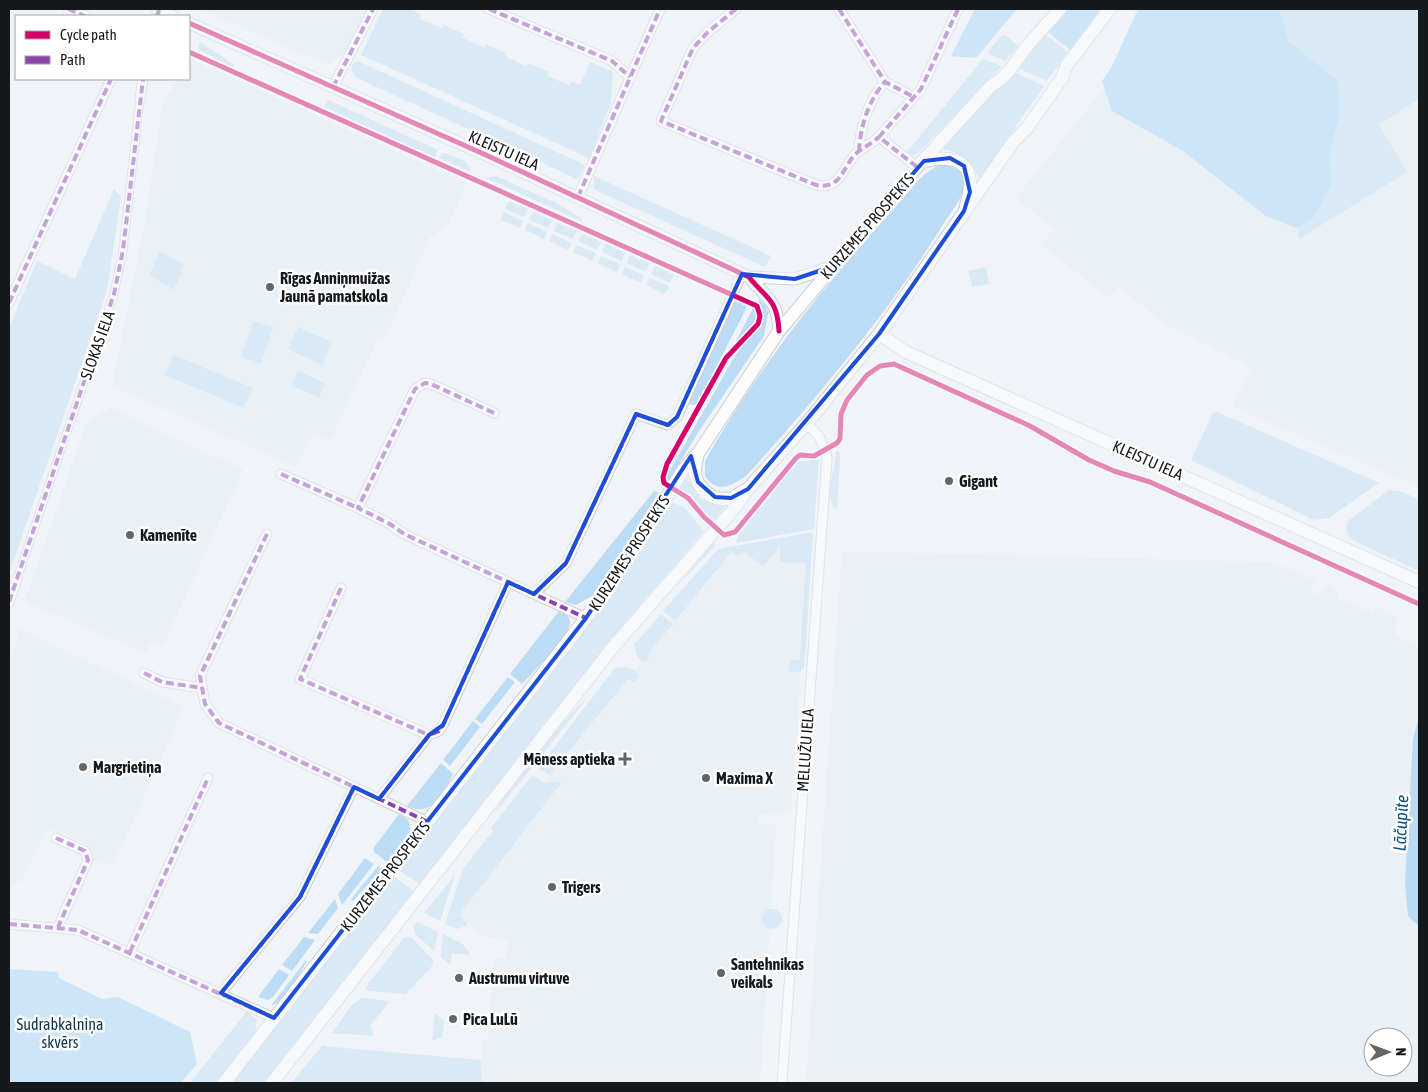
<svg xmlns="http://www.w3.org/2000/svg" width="1428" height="1092" viewBox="0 0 1428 1092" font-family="'Asap Condensed',sans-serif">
  <rect width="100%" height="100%" fill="#f0f4f8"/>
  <!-- built -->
  <path fill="#e0eaf3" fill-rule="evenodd" d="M200 9H368L345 53 330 64 323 63Z
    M192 60 466 183 449 224 430 237 385 339 378 338 331 440 313 433 296 467 112 386 146 215 163 101 179 79H189V64Z
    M1116 73 1291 211 1299 239 1407 172 1379 125 1419 99V487L1232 407 1251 368 1164 324 1118 286 1108 298 1041 244 1054 229 1016 198Z
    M111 408 243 470 163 646 151 641 145 653 25 601 87 421Z
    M810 540 791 812 757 814V823L776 825 760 1083H482V1039H488L494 958 506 959 508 941 482 936 459 915 553 794 544 783 549 775 673 624 674 619 729 551Z
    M842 551 1272 562 1315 580 1312 588 1314 594 1322 593 1327 585 1339 591 1336 598 1373 613 1376 607 1397 617 1396 636 1419 646V1083H806ZM1373 1037H1403V1067H1373Z
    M20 629 184 707 113 866 92 858 87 844 48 827 23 879 9 887V661Z"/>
  <!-- green -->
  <path fill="#bcdbf4" d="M383 9H411L421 15 420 19 442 28 444 25 464 34 463 38 484 47 486 44 506 53 505 56 526 66 528 63 549 72 547 76 569 85 571 82 580 85 590 62 613 72 611 103 589 158 361 55Z
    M1279 9H1419V99L1379 125 1407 172 1299 239 1297 228 1313 219 1331 185 1330 151 1340 114 1338 81 1289 41Z
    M1002 35H1005L1018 46 1005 61 987 53Z
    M1046 35 1068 52 1047 81 1017 68Z
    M200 42 235 65 234 68 198 49Z
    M983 59 1002 66 918 153 912 155 907 152Z
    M358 61 585 165 580 176 575 179 562 172 357 78C352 73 351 70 352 64Z
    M1013 72 1044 86 979 179C972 160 961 152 941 149Z
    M328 100 438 150 435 157 324 107Z
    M442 152 466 161 471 172 439 158Z
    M939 165C952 165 965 170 964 186 963 199 949 214 942 226 887 315 818 396 748 474 734 485 717 495 705 476V461C755 372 822 288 891 212 905 197 920 174 939 165Z
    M496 176 554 202 583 219 581 221 486 178Z
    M594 176 771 256 765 267 597 191 594 188Z
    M114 189 121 197 107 290 9 574V328L37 261 75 279Z
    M509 201 528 209 524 217 505 209Z
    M504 212 523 221 520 228 500 220Z
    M533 212 552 220 549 228 529 220Z
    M528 223 547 232 544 239 525 230Z
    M557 223 577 231 573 239 554 231Z
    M552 234 572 243 568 250 549 241Z
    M582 234 601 242 597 250 578 241Z
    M606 244 625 253 622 261 602 252Z
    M577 245 596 253 592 261 573 252Z
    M159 251 184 265 174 290 150 275Z
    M630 255 649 264 646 272 627 263Z
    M601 256 620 264 617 272 598 263Z
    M655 266 674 275 670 283 651 274Z
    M625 267 644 275 641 283 622 274Z
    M986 267 989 284 972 287 969 271Z
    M649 278 669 286 665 294 646 285Z
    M759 299 766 306 768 314 764 336 699 431 668 482 666 477 736 354 761 325 763 315 758 302Z
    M735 301 746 306V309L697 404 692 405 688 403Z
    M753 308C763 319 746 337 736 341Z
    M253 321 273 327 261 363 241 357Z
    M298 327 332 342 322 365 288 349Z
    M173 355 253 388 244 408 165 375Z
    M298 371 325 383 319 397 292 386Z
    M1217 412 1379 483 1329 518 1314 520 1191 460 1213 413Z
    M836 451 839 452 840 458 837 509C821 496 837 469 836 451Z
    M819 459 814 529 736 543 738 536 797 462Z
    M686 477 701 499 725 506 713 522 693 498 679 489Z
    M1389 490 1403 492 1419 500V571L1352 540C1346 533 1345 529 1348 521Z
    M654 491 661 493 594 595 576 605 565 602Z
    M671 502 684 507 704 531 610 640 419 884 399 870 604 604Z
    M813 532 805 658 804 668 800 672 789 671 791 660H800L806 563 780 562V547L763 566 744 552 737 555 731 552 675 621 663 611 718 549Z
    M714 542 715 546 675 588Z
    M559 611C564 613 569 615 570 621 572 635 532 673 522 684L510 674Z
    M661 614 673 624 648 654 649 659 642 663 637 655 634 645Z
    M627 667 635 671 639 677 635 682 628 679 549 775 538 768 615 668Z
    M508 677 515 682 482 724 475 719Z
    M584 700 585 701 493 816C517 774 550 735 584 700Z
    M473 721 480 727 450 766 443 760Z
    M441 763 453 774C442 793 434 818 407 806Z
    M532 775 544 783 562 782 459 915 468 925 458 929 445 924 463 869 493 831 491 828Z
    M399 814 408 820 411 831 388 863 374 852 373 849Z
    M365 858 374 864 342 905 338 894Z
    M378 866 382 869 353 901 351 899Z
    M455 875 440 921 424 913Z
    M393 876 414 891 263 1083H232Z
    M335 899 338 908 318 934 308 933Z
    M762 919a10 10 0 1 1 20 0a10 10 0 1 1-20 0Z
    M417 922 438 932 434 951 416 935 413 927Z
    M443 934 463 944 470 955 452 953 450 965 441 957Z
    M304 937 315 940 292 971 282 965Z
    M405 937 412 938 433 960V965L406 994 369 991 365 988Z
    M306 960 307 961C298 976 288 999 271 1006Z
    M279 969 289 975 273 997 268 1000 258 997Z
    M362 998 390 1001 370 1026 374 1036 332 1033 351 1006Z
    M247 1011 257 1020 255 1032 215 1083H190Z
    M435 1013 444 1022 442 1037 432 1041Z
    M322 1046 481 1060 482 1083H291Z"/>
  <!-- forest -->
  <path fill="#a0d2f7" d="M975 9H1017L976 58 951 56Z
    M1068 9H1101L1070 50 1048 32Z
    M1138 9H1279L1289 41 1338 81 1340 114 1330 151 1331 185 1313 219 1297 228 1266 216 1183 151 1112 111 1102 81 1111 68Z
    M9 969 58 972 59 978 102 999 118 997 190 1032 197 1064 181 1083H9Z"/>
  <!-- water -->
  <path fill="#7cbbe9" d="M1419 717V926L1408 916 1405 883 1413 739Z"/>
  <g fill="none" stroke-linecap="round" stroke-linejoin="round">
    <defs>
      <path id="pedestrian" d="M17 579 114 294 123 250 140 99"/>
      <path id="minor" d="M68 9 85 16
        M489 9 612 61 630 77
        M736 9 708 32 693 48 661 121 816 185C844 190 842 164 859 151 866 146 872 143 879 137
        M839 9 885 82 914 97
        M333 87 373 9
        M140 99 143 79
        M859 151C860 127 869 99 885 82
        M917 167 879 137 921 89 958 9
        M578 197 660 9
        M9 303 111 79
        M494 413 431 384 425 383 415 389 358 508 390 524 404 534 586 618
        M281 474 358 508
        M267 534 200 676 205 704 219 723 428 822
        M341 588 300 679 429 735
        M534 594 566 563 636 414 668 425 677 417 742 274
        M9 602 17 579
        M144 673 162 682 202 688
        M379 799 429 735 439 731 443 725 508 582
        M56 838 85 851 88 860 58 927
        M9 924 78 930 274 1018
        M130 952 208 778
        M221 993 300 897 354 787
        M782 1083 827 457 820 438 807 423"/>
      <path id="tertiary" d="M156 9 173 16
        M189 23 486 155 749 277C767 300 777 298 779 331
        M749 277 795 279 831 267"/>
      <path id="secondary" d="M924 161C962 153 978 167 966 206
        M879 334 906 352 1419 582
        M698 454C697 459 695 465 695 470 695 488 714 503 732 498 736 496 741 492 746 490
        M224 1083 586 618 642 538 682 471 699 452 779 331 917 167 991 86C1013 72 1014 62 1028 45 1039 32 1050 21 1060 9
        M272 1083 613 647 733 510 748 489 807 423 879 334 1014 141 1027 128 1062 78 1067 65 1110 9"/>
    </defs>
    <!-- pedestrian casing -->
    <use href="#pedestrian" stroke="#cbced1" stroke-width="9"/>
    <!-- minor casing -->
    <use href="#minor" stroke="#cbced1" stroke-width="11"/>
    <!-- tertiary casing -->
    <use href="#tertiary" stroke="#cbced1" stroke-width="13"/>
    <!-- secondary casing -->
    <use href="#secondary" stroke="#cbced1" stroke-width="14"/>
    <!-- pedestrian -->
    <use href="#pedestrian" stroke="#fdfdfe" stroke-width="7"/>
    <!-- minor -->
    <use href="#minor" stroke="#fdfdfe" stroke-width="9"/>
    <!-- tertiary -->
    <use href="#tertiary" stroke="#fdfdfe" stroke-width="11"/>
    <!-- secondary -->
    <use href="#secondary" stroke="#fdfdfe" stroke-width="12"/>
    <!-- quiet -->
    <path stroke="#8e44ad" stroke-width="4" stroke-dasharray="8 4" stroke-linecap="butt" d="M68 9 85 16
      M489 9 612 61 630 77
      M736 9 708 32 693 48 661 121 816 185C844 190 842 164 859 151 866 146 872 143 879 137
      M839 9 885 82 914 97
      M157 16 159 10
      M333 87 373 9
      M859 151C860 127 869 99 885 82
      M917 167 879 137 921 89 958 9
      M578 197 660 9
      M9 303 111 79
      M494 413 431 384 425 383 415 389 358 508 390 524 404 534 586 618
      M281 474 358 508
      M267 534 200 676 205 704 219 723 428 822
      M341 588 300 679 429 735
      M534 594 566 563 636 414 668 425 677 417 742 274
      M9 602 114 294 123 250 143 79
      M144 673 162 682 202 688
      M379 799 429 735 439 731 443 725 508 582
      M56 838 85 851 88 860 58 927
      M9 924 78 930 274 1018
      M130 952 208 778
      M221 993 300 897 354 787"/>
    <defs>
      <path id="cycleway" d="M189 23 486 155 749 277C767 300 777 298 779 331
        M189 52 757 306 760 316 758 324 726 358 667 464 663 477 664 483 688 498 704 517 724 535 735 532 796 458 800 455 814 456 837 443 840 439 841 414 847 400 867 375 880 366 894 364 1030 426 1089 460 1114 471 1150 482 1419 604"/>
    </defs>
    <!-- cycleway casing -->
    <use href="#cycleway" stroke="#fff" stroke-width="8"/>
    <!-- cycleway -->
    <use href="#cycleway" stroke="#d6006c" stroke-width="5"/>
  </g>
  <!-- marked area -->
  <path d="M0 0H1428V1092H0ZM950 158 964 166 970 192 964 211 879 334 748 489 731 498 715 497 698 482 691 456 586 618 274 1018 221 993 300 897 354 787 379 799 429 735 443 725 508 582 534 594 566 563 636 414 668 425 677 417 742 274 795 279 831 267 924 161Z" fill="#f0f4f8" fill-opacity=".55" fill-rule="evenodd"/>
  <path fill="none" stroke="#1d4ed8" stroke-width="4" stroke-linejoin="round" d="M950 158 964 166 970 192 964 211 879 334 748 489 731 498 715 497 698 482 691 456 586 618 274 1018 221 993 300 897 354 787 379 799 429 735 443 725 508 582 534 594 566 563 636 414 668 425 677 417 742 274 795 279 831 267 924 161Z"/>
  <!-- markers -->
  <g fill="#626669" stroke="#fff" stroke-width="2">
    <circle cx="270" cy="287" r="5"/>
    <circle cx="949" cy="481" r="5"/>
    <circle cx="130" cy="535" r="5"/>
    <path d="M622.5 751.5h5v5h5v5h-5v5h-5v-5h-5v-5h5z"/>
    <circle cx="83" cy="767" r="5"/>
    <circle cx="706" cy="778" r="5"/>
    <circle cx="552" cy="887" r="5"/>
    <circle cx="721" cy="973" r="5"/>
    <circle cx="459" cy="978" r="5"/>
    <circle cx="453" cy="1019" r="5"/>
  </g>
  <g text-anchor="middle" stroke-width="5" stroke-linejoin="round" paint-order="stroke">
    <!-- street labels -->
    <g font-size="16" fill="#16191c" stroke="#fff">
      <text transform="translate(504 150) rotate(24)" y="6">KLEISTU IELA</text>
      <text transform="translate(867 226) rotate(-49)" y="6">KURZEMES PROSPEKTS</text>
      <text transform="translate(97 345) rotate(-70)" y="6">SLOKAS IELA</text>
      <text transform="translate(1148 460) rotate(24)" y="6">KLEISTU IELA</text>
      <text transform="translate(629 553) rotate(-57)" y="6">KURZEMES PROSPEKTS</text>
      <text transform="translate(805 750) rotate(-86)" y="6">MELLUŽU IELA</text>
      <text transform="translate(385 876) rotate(-52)" y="6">KURZEMES PROSPEKTS</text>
    </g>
    <!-- poi labels -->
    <g font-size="16" font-weight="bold" fill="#16191c" stroke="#fff" text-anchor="start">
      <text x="280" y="284">Rīgas Anniņmuižas<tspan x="280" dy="18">Jaunā pamatskola</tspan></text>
      <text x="959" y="487">Gigant</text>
      <text x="140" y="541">Kamenīte</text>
      <text x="615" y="765" text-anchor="end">Mēness aptieka</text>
      <text x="93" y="773">Margrietiņa</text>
      <text x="716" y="784">Maxima X</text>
      <text x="562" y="893">Trigers</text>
      <text x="731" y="970">Santehnikas<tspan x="731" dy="18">veikals</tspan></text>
      <text x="469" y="984">Austrumu virtuve</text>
      <text x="463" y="1025">Pica LuLū</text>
    </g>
    <!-- park labels -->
    <g font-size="16" fill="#0f354f" stroke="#fff">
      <text x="60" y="1030">Sudrabkalniņa<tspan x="60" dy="18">skvērs</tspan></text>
    </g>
    <!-- water labels -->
    <g font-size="18" font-style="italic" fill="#11537d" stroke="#fff">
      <text transform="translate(1401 823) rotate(-87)" y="6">Lāčupīte</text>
    </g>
  </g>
  <!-- border -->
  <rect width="1428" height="1092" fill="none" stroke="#16191c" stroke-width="20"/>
  <!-- legend -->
  <rect x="15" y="15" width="175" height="65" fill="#ffffff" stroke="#a2a3a4"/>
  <rect x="25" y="31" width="25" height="8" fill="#d6006c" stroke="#a2a3a4"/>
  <text x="60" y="40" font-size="15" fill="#16191c">Cycle path</text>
  <rect x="25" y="56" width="25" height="8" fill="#8e44ad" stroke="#a2a3a4"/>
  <text x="60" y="65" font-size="15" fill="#16191c">Path</text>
  <!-- north arrow -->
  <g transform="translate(1388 1052) rotate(89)"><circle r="24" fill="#ffffff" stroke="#a2a3a4"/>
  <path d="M0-4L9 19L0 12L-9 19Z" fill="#626669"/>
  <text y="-8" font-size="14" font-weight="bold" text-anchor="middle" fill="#16191c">N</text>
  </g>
</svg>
